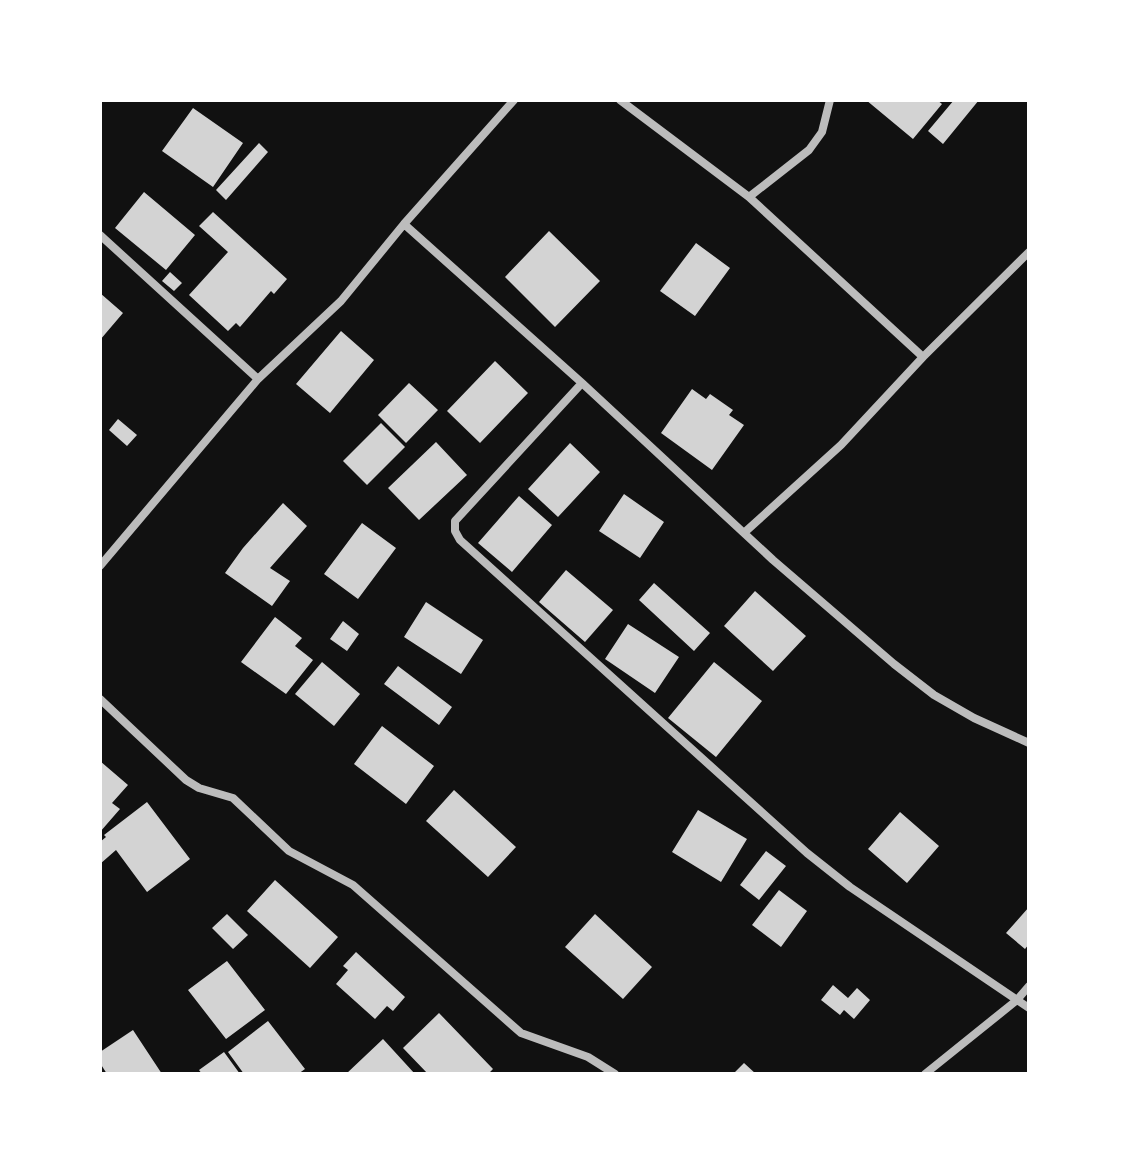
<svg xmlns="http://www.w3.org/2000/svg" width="1129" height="1174" viewBox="0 0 1129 1174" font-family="'Asap Condensed',sans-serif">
  <rect width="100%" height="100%" fill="#111"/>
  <!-- building -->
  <path fill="#d3d3d3" d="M866 100H937L942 104 913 139Z
    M954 100H979L943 144 928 131Z
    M193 108 243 143 213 187 162 151Z
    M259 143 268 152 226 200 216 190Z
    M144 192 195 235 166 270 115 228Z
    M213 212 287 279 274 294 271 291 240 327 236 323 228 331 189 295 228 252 199 226Z
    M549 231 600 281 555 327 505 277Z
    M696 243 730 268 695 316 660 291Z
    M170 272 182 283 174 291 162 281Z
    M100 293 123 313 100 340Z
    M341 331 374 360 330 413 296 384Z
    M495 361 528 393 480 443 447 411Z
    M409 383 438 410 406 443 378 415Z
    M692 389 706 399 710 394 733 410 729 415 744 425 712 470 661 433Z
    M118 419 137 435 127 446 109 430Z
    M381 423 405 447 367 485 343 461Z
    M436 442 467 475 419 520 388 488Z
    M570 443 600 472 558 517 528 489Z
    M624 494 664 522 640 558 599 531Z
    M519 496 552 525 512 572 478 543Z
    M283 503 307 526 270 568 290 581 272 606 225 573 243 548Z
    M362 523 396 548 358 599 324 574Z
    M566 570 613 610 585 642 539 602Z
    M654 583 710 633 694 651 639 600Z
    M755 591 806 636 773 671 724 626Z
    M426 602 483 640 461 674 404 637Z
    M275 617 302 638 295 646 313 660 286 694 241 662Z
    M343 621 359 634 347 651 330 639Z
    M628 624 679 657 655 693 605 659Z
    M322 662 360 694 334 726 295 694Z
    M714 662 762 701 716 757 668 718Z
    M398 666 452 707 439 725 384 684Z
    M382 726 434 766 406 804 354 764Z
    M100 761 128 785 112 803 120 809 100 832Z
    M454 790 516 847 488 877 426 821Z
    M147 802 190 859 147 892 116 850 100 864V842L106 837 104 835Z
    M698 810 747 839 721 882 672 852Z
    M900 812 939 846 907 883 868 849Z
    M766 851 786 866 759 900 740 885Z
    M275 880 338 937 310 968 247 911Z
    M779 890 807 911 781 947 752 925Z
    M1029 907V944L1025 949 1006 933Z
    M227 914 248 935 233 949 212 928Z
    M595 914 652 967 623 999 565 947Z
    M356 952 405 997 393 1011 387 1006 375 1019 336 984 348 970 343 966Z
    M227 961 265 1010 226 1039 188 990Z
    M833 985 848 998 857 988 870 1000 854 1019 844 1010 840 1015 821 1000Z
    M439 1013 493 1069 488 1074H428L403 1048Z
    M268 1021 305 1069 298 1074H244L228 1052Z
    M133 1030 162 1074H107L100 1063V1052Z
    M383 1039 415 1074H346Z
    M224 1052 240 1074H202L199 1070Z
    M744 1063 756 1074H733Z"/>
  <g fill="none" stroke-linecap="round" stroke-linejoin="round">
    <!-- minor -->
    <path stroke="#bcbcbc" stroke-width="8" d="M620 100 749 197 923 357
      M749 197 809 150 822 132 830 100
      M404 224 582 383 773 560 894 664 934 695 974 718 1029 743
      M100 235 258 379
      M582 383 455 521V531L460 540 807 853 850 887 1029 1008
      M745 532 841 445 923 357 1029 252
      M100 566 258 379 341 301 404 224 514 100
      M100 699 186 780 199 788 233 798 289 851 353 885 521 1033 588 1057 615 1074
      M925 1074 1017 1000 1029 986"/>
  </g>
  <!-- border -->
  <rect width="1129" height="1174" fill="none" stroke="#ffffff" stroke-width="204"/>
</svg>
